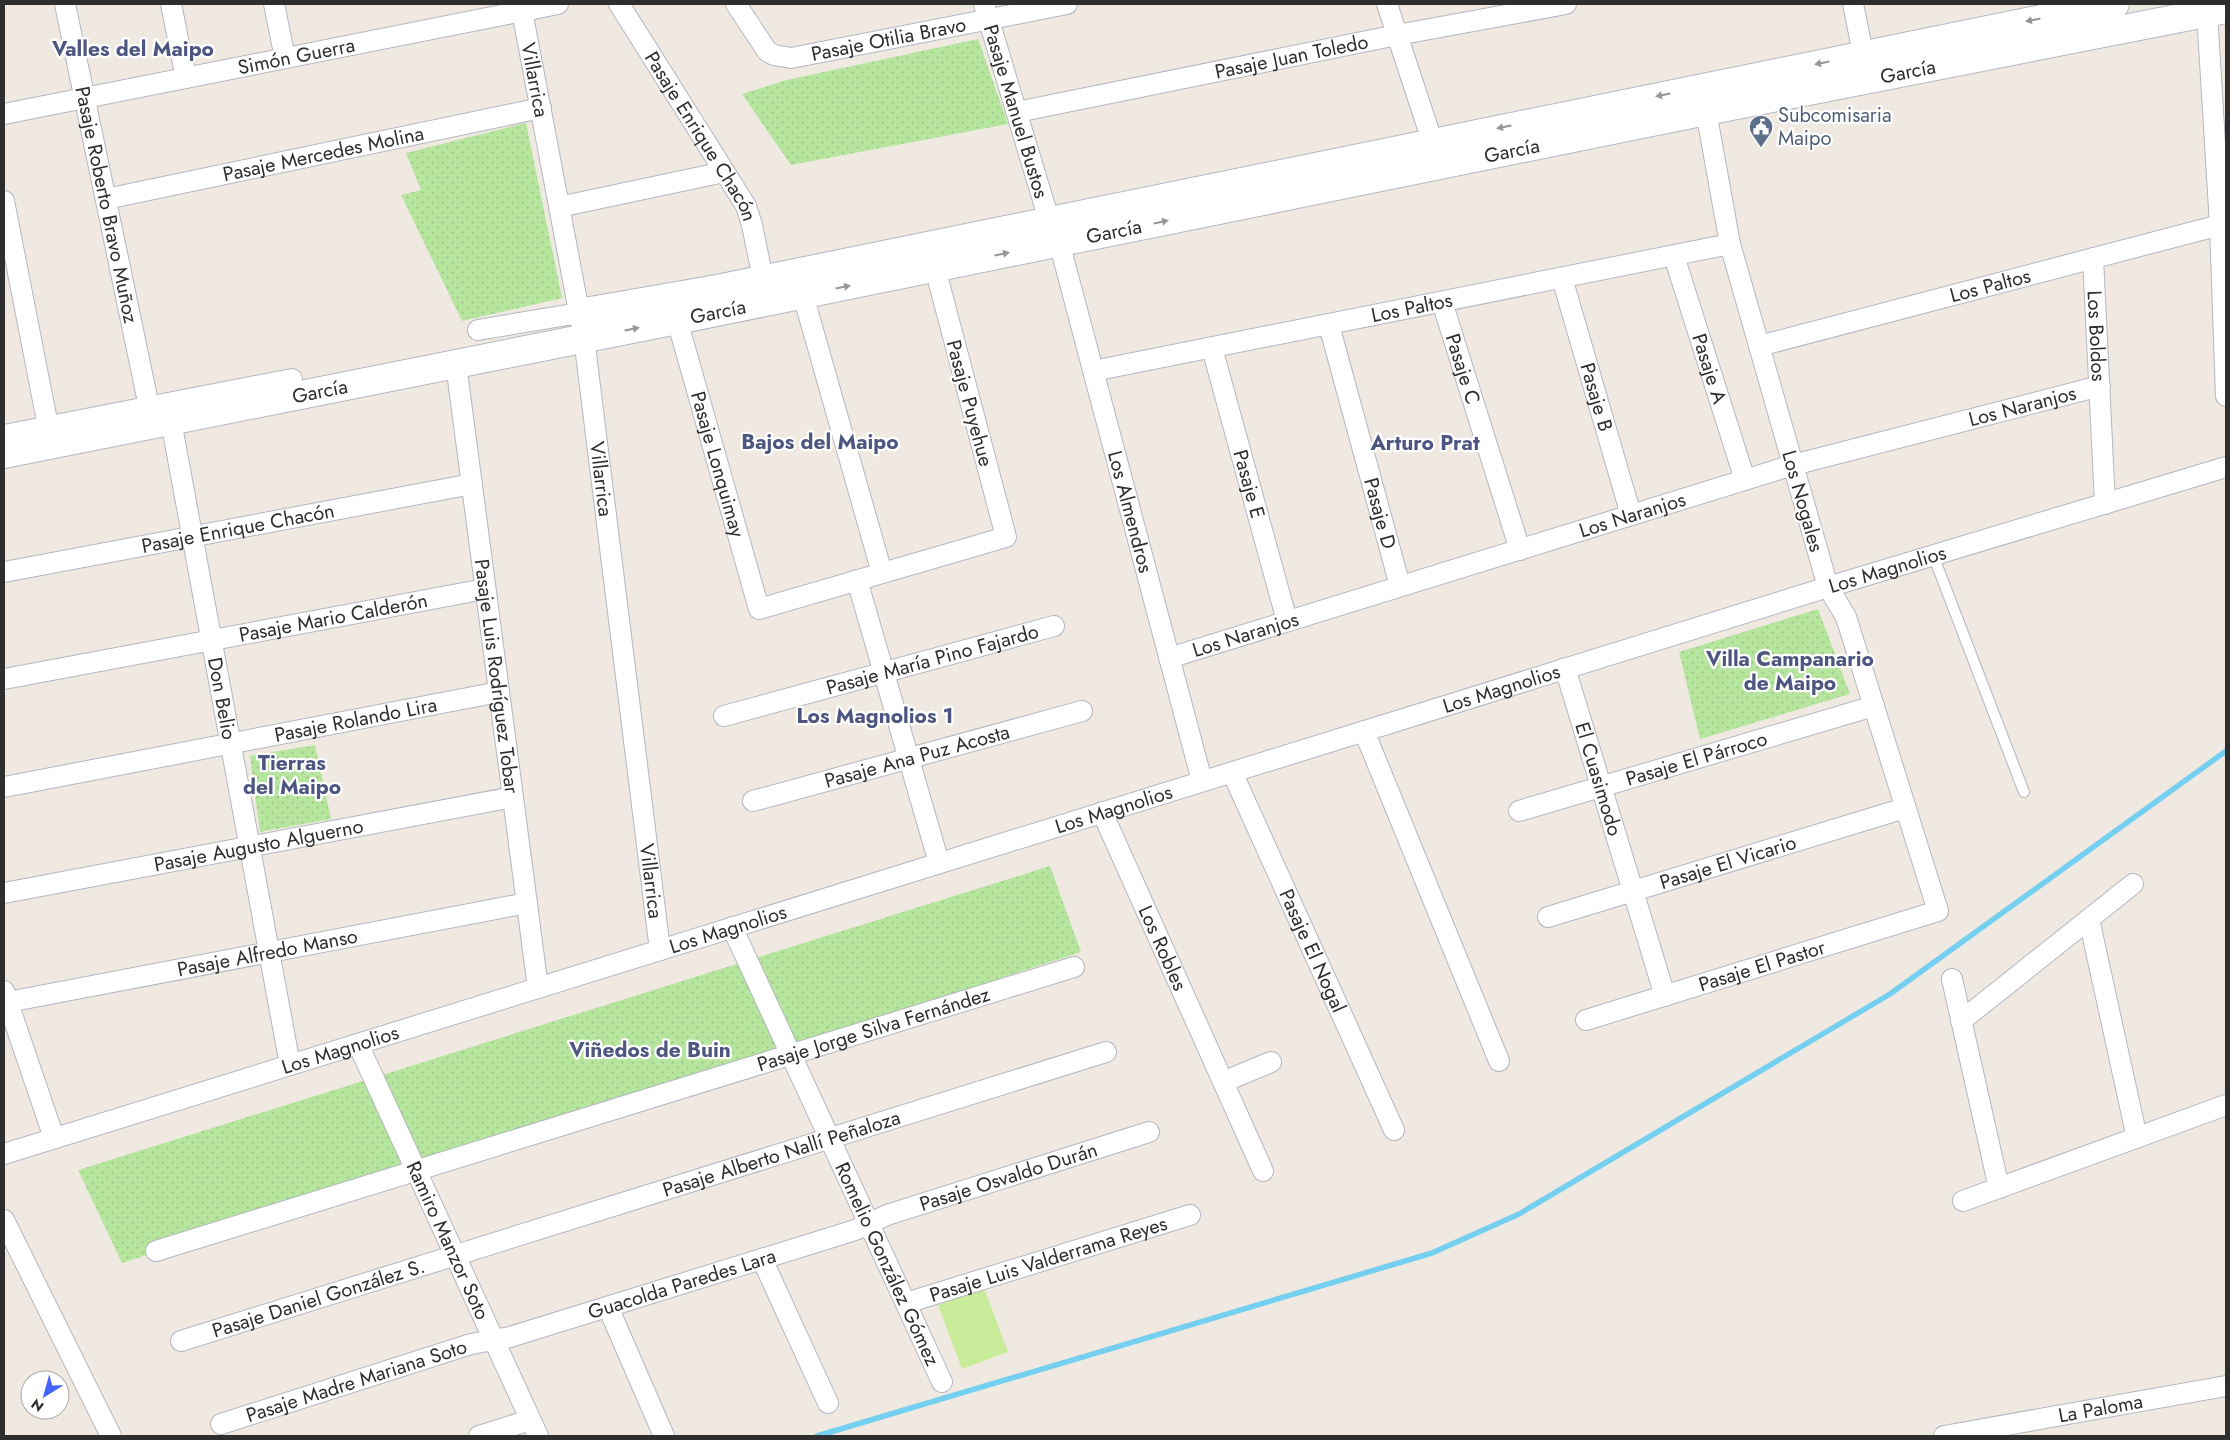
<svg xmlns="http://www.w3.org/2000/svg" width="2230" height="1440" viewBox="0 0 2230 1440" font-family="Jost,sans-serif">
  <defs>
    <pattern id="park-dots" width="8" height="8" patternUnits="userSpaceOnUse" patternTransform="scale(1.25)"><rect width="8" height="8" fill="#b6e59e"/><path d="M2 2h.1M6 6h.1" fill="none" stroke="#9dc588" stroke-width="1.8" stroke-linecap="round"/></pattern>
  </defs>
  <rect width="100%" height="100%" fill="#efe9e1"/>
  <!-- park -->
  <path fill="url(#park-dots)" d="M978 39 1008 124 791 165 742 94 787 80Z
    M526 123 562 298 462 321 401 195 421 190 406 153Z
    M1818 609 1850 694 1700 739 1679 652Z
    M315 745 331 819 260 832 250 756Z
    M1050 866 1081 952 122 1263 78 1170Z"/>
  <!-- pitch -->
  <path fill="#c9ec9a" d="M984 1288 1008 1352 962 1369 938 1305Z"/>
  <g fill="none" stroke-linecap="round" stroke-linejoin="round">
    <!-- stream -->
    <path stroke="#75cff0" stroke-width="5.5" d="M817 1436 1432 1253 1519 1214 1890 994 2226 751"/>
    <defs>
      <path id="lane" d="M1933 555 2024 792"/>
      <g id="street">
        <path id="s1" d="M65 4 149 407"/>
        <path d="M171 4 186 78"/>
        <path d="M274 4 285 58"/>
        <path id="s2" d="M619 4 746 206 752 225 763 279"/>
        <path id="s3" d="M736 4 767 51 774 55 791 58 1067 4"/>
        <path id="s4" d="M984 4 1049 220"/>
        <path d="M1387 4 1437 156"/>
        <path d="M1853 4 1866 68"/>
        <path id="s5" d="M522 11 584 338 660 950"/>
        <path d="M2207 13 2220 225 2226 396"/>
        <path id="s6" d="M1017 112 1397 35 1566 4"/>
        <path id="s7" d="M4 114 558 4"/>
        <path id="s8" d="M106 199 541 108"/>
        <path d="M4 201 48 426"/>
        <path d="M559 207 724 172"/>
        <path id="s9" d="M1059 242 1202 781"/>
        <path id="s10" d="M1674 256 1745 480"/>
        <path id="s11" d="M2093 258 2105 504"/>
        <path id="s12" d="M1562 278 1631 515"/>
        <path d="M803 295 882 573"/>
        <path id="s13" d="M1442 302 1520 550"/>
        <path id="s14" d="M677 320 759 609 1006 537 935 268"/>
        <path id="s15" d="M1329 325 1400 586"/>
        <path d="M478 330 579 313"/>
        <path id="s16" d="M1759 346 2220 225"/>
        <path id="s17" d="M1212 348 1287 621"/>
        <path id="s18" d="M456 364 538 988"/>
        <path id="s19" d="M1093 371 1730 244"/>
        <path id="s20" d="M171 421 290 1065"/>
        <path d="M4 435 292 379"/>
        <path id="s21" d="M4 572 472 484"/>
        <path d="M857 580 939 863"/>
        <path id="s22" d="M1169 658 1793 465 2100 386"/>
        <path id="s23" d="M1565 668 1665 996"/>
        <path id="s24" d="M4 679 485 589"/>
        <path id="s25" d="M724 716 1054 626"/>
        <path d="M1364 731 1499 1061"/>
        <path id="s26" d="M1232 772 1394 1130"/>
        <path id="s27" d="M4 787 499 692"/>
        <path id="s28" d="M753 801 1082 711"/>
        <path id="s29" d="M1519 811 1874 706"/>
        <path id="s30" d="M1102 812 1263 1171"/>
        <path id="s31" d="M4 893 513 797"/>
        <path id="s32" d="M1548 917 1905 808"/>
        <path d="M2089 919 2137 1138"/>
        <path id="s33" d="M732 927 942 1382"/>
        <path d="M1952 979 1999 1188"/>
        <path d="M4 991 54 1138"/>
        <path id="s34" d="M8 1002 527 903"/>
        <path id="s35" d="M1586 1020 1938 911 1846 617 1828 587 1730 244 1706 111"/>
        <path d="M1961 1021 2133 884"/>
        <path id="s36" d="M358 1044 538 1436"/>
        <path d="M1223 1082 1271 1062"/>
        <path id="s37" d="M4 1154 1828 587 2226 467"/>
        <path d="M1963 1201 2226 1105"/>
        <path d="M4 1220 111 1436"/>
        <path id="s38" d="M156 1251 1074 967"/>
        <path d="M762 1259 828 1403"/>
        <path id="s39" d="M906 1303 1190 1215"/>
        <path d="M608 1307 664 1436"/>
        <path id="s40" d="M181 1341 1106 1052"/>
        <path id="s41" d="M221 1424 471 1344 510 1337 836 1236 855 1230 887 1215 1149 1132"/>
        <path d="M479 1436 530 1420"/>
        <path id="s42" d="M1944 1436 2226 1386"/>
      </g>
      <g id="secondary">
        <path d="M579 313 717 289 2115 4"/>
        <path id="s43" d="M4 454 677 320 1706 111 2226 9"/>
      </g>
    </defs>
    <!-- lane casing -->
    <use href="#lane" stroke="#b4b7c1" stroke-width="12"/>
    <!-- street casing -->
    <use href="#street" stroke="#b4b7c1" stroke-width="22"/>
    <!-- secondary casing -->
    <use href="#secondary" stroke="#b4b7c1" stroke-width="30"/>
    <!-- lane -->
    <use href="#lane" stroke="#fff" stroke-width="10"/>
    <!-- street -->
    <use href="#street" stroke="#fff" stroke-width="20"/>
    <!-- secondary -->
    <use href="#secondary" stroke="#fff" stroke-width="28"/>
  </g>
  <!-- one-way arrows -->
  <defs><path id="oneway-solid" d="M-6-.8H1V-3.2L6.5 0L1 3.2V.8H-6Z" transform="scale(1.25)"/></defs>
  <g fill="#969696">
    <use href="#oneway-solid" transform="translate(2033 20) rotate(169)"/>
    <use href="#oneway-solid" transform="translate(1822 63) rotate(169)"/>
    <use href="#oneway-solid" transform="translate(1663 95) rotate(169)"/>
    <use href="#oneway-solid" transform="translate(1504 127) rotate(169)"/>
    <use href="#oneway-solid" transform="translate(1161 222) rotate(-12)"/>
    <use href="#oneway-solid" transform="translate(1002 254) rotate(-12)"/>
    <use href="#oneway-solid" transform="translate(843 287) rotate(-11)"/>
    <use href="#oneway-solid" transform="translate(632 329) rotate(-11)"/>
  </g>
  <!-- icons -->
  <defs>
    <symbol id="civic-pin" viewBox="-11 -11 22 30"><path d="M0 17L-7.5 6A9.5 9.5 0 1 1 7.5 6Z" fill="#5c6f8a" stroke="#fff"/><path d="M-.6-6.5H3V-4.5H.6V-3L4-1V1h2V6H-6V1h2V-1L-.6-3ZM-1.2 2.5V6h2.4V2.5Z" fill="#fff"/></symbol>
  </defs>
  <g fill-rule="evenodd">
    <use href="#civic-pin" x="1747" y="113" width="28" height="38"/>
  </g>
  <g text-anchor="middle" stroke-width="4.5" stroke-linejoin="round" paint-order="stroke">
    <!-- street labels -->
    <g font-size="20" fill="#2e2e2e" stroke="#fff">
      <text dy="7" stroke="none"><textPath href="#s3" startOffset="181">Pasaje Otilia Bravo</textPath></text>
      <text dy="7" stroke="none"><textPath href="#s7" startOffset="298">Simón Guerra</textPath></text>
      <text dy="7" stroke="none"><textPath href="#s6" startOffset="280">Pasaje Juan Toledo</textPath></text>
      <text dy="7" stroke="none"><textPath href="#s43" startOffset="1942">García</textPath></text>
      <text dy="7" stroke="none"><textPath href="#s5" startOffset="70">Villarrica</textPath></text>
      <text dy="7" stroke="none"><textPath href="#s4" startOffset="112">Pasaje Manuel Bustos</textPath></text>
      <text dy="7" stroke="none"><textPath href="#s2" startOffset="156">Pasaje Enrique Chacón</textPath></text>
      <text dy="7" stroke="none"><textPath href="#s43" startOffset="1538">García</textPath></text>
      <text dy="7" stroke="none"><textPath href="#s8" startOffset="222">Pasaje Mercedes Molina</textPath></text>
      <text dy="7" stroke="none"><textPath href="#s1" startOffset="205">Pasaje Roberto Bravo Muñoz</textPath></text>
      <text dy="7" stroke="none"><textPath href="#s43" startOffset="1132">García</textPath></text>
      <text dy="7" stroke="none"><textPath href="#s16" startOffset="239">Los Paltos</textPath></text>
      <text dy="7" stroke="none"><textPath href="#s19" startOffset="325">Los Paltos</textPath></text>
      <text dy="7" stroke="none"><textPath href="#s43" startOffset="728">García</textPath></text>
      <text dy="7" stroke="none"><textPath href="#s11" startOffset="78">Los Boldos</textPath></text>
      <text dy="7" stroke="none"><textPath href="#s13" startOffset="70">Pasaje C</textPath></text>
      <text dy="7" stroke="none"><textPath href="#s10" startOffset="118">Pasaje A</textPath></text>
      <text dy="7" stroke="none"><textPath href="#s43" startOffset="322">García</textPath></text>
      <text dy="7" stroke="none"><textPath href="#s12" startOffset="124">Pasaje B</textPath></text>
      <text transform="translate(970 403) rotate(75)" y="7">Pasaje Puyehue</text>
      <text dy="7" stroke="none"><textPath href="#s22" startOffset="890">Los Naranjos</textPath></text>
      <text dy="7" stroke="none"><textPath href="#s14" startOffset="150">Pasaje Lonquimay</textPath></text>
      <text dy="7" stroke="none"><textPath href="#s5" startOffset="475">Villarrica</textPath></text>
      <text dy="7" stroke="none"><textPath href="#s17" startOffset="141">Pasaje E</textPath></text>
      <text transform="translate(1803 501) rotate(74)" y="7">Los Nogales</text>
      <text dy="7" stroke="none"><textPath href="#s9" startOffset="279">Los Almendros</textPath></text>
      <text dy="7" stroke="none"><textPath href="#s15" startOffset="195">Pasaje D</textPath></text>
      <text dy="7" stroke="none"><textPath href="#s22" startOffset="485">Los Naranjos</textPath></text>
      <text dy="7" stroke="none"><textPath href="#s21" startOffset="238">Pasaje Enrique Chacón</textPath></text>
      <text dy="7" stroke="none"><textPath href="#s37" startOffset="1972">Los Magnolios</textPath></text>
      <text dy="7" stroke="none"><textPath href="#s24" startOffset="335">Pasaje Mario Calderón</textPath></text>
      <text dy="7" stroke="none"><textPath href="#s22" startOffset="80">Los Naranjos</textPath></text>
      <text dy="7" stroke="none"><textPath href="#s25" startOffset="216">Pasaje María Pino Fajardo</textPath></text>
      <text dy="7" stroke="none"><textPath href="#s18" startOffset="315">Pasaje Luis Rodríguez Tobar</textPath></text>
      <text dy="7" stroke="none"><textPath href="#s37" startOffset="1568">Los Magnolios</textPath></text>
      <text dy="7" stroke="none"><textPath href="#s20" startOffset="282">Don Belio</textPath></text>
      <text dy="7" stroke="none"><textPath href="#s27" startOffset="358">Pasaje Rolando Lira</textPath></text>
      <text dy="7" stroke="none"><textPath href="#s28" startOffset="170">Pasaje Ana Puz Acosta</textPath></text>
      <text dy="7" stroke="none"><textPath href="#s29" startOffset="185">Pasaje El Párroco</textPath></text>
      <text dy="7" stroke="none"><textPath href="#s23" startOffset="116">El Cuasimodo</textPath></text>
      <text dy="7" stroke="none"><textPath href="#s37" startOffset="1162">Los Magnolios</textPath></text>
      <text dy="7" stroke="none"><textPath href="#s31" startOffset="259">Pasaje Augusto Alguerno</textPath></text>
      <text dy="7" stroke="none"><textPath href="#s32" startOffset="188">Pasaje El Vicario</textPath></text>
      <text dy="7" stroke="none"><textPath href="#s5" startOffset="880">Villarrica</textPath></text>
      <text dy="7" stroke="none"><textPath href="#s37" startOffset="758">Los Magnolios</textPath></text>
      <text dy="7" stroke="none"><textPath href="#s30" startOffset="149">Los Robles</textPath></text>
      <text dy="7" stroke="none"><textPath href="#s26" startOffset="196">Pasaje El Nogal</textPath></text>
      <text dy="7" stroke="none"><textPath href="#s34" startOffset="264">Pasaje Alfredo Manso</textPath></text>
      <text dy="7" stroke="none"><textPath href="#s35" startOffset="184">Pasaje El Pastor</textPath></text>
      <text dy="7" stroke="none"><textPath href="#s38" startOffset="751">Pasaje Jorge Silva Fernández</textPath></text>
      <text dy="7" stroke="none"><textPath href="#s37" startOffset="352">Los Magnolios</textPath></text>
      <text dy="7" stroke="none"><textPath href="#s40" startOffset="629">Pasaje Alberto Nallí Peñaloza</textPath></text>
      <text dy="7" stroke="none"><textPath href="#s41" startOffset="826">Pasaje Osvaldo Durán</textPath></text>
      <text dy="7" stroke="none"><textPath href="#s36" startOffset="216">Ramiro Manzor Soto</textPath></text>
      <text dy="7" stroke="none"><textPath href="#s39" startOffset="149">Pasaje Luis Valderrama Reyes</textPath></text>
      <text dy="7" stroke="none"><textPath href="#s33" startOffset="371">Romelio González Gómez</textPath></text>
      <text dy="7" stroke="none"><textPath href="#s41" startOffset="482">Guacolda Paredes Lara</textPath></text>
      <text dy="7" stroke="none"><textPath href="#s40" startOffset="144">Pasaje Daniel González S.</textPath></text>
      <text dy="7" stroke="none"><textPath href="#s41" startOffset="142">Pasaje Madre Mariana Soto</textPath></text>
      <text dy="7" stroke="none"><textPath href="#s42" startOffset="159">La Paloma</textPath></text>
    </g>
    <!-- service labels -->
    <g font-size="20" fill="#4e5e75" stroke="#fff" text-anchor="start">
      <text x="1778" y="122">Subcomisaria<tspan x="1778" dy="23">Maipo</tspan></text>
    </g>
    <!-- neighbourhood labels -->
    <g font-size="21" font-weight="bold" fill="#4d5680" stroke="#fff">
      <text x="133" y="56">Valles del Maipo</text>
      <text x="820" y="449">Bajos del Maipo</text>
      <text x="1425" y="450">Arturo Prat</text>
      <text x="1790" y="666">Villa Campanario<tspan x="1790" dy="24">de Maipo</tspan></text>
      <text x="875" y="723">Los Magnolios 1</text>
      <text x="292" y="770">Tierras<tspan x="292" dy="24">del Maipo</tspan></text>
      <text x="650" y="1057">Viñedos de Buin</text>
    </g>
  </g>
  <!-- border -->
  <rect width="2230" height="1440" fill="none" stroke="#2e2e2e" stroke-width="10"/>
  <!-- north arrow -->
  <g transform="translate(45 1395) rotate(217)"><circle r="24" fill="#ffffff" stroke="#ababab"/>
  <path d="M0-4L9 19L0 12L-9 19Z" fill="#4264fb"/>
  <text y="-8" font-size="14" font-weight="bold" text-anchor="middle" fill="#2e2e2e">N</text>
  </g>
</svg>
